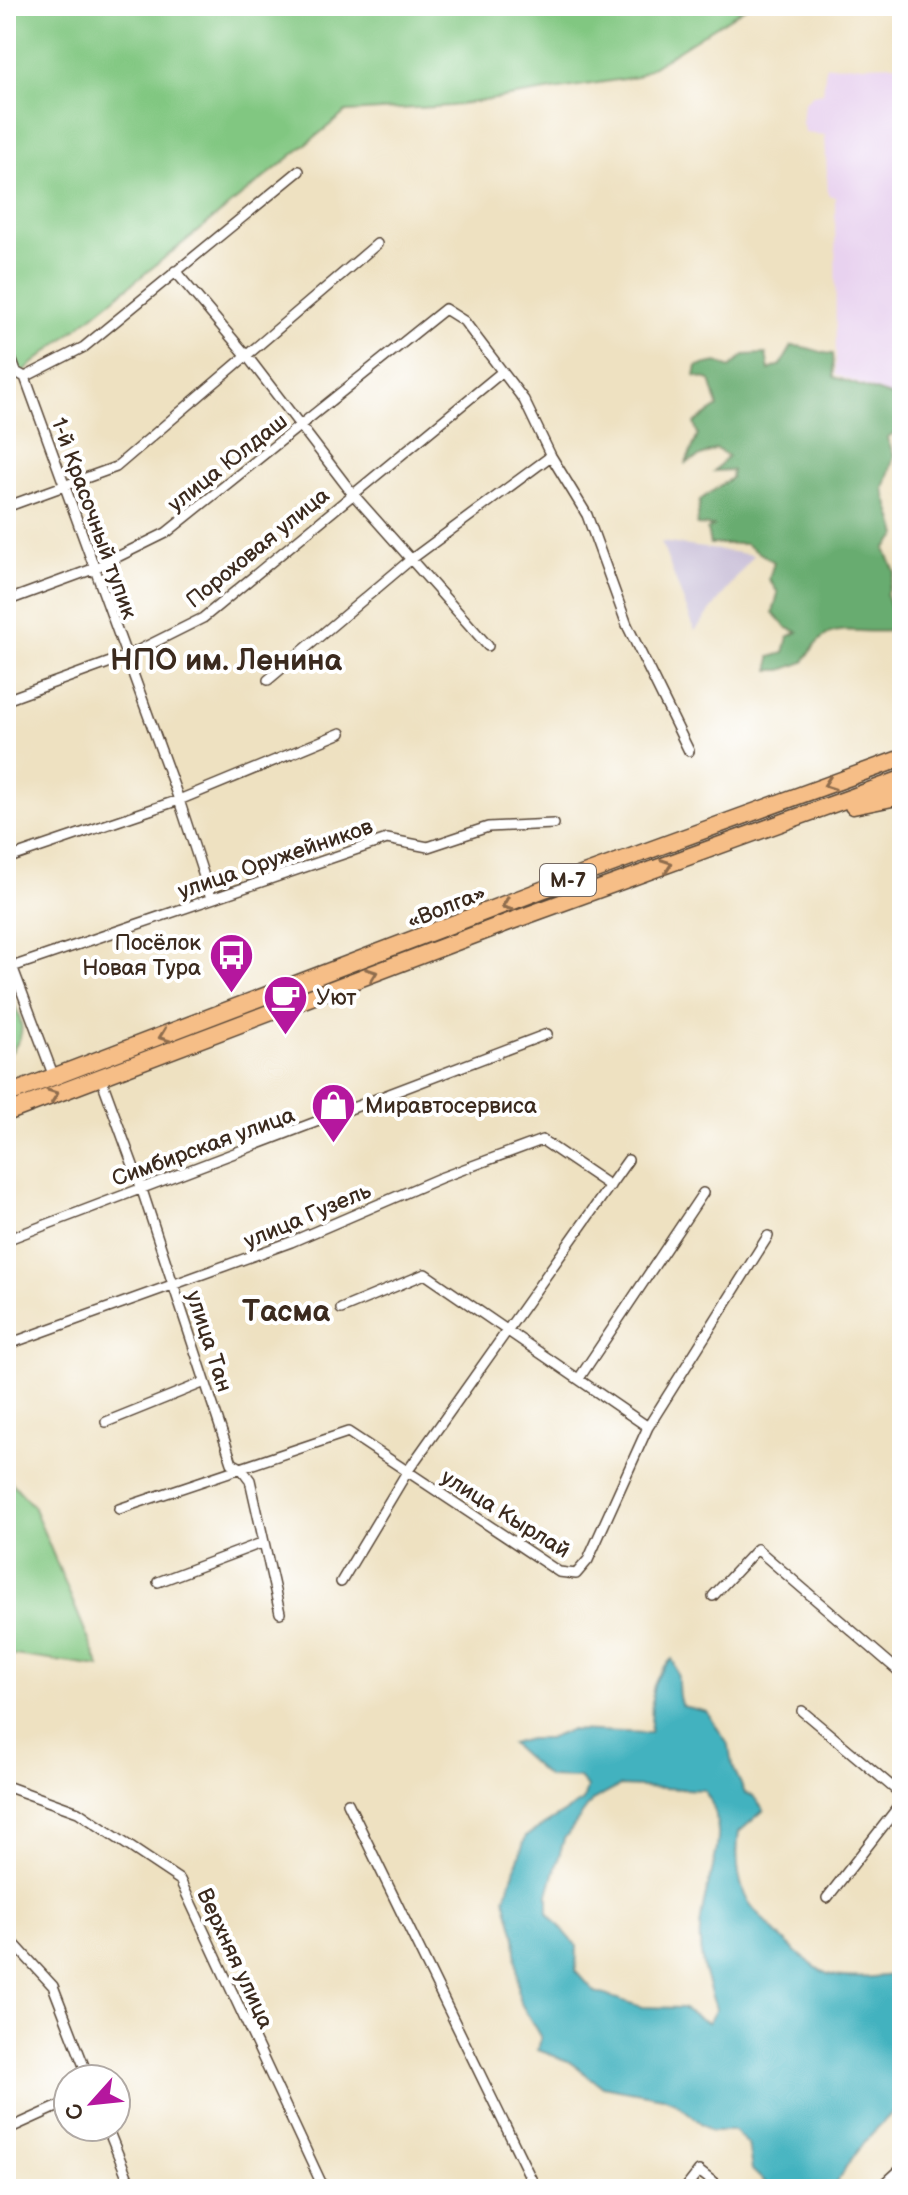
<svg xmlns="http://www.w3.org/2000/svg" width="908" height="2195" viewBox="0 0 908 2195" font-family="'Balsamiq Sans',sans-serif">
  <rect width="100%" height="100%" fill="#fff"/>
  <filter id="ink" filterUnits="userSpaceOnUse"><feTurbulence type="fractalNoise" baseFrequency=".0125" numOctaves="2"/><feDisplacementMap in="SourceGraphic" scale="16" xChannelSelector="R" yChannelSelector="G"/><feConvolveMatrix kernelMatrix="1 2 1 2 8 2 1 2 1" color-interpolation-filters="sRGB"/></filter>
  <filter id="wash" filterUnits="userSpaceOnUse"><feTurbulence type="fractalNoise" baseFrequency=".006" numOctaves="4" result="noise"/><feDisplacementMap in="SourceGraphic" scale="32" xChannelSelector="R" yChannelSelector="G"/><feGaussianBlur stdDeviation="1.8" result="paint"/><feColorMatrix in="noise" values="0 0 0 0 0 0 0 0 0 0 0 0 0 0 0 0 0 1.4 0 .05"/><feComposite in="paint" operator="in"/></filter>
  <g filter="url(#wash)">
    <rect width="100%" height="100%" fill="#eee1c1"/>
    <!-- built -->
    <path fill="#e8d2ef" d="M902 64V398H899L836 375 835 197 828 195 825 135 805 133 802 123 804 103 812 95 823 93 826 66Z"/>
    <!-- industrial -->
    <path fill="#c9bfd8" d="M661 542 754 555 695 631Z"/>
    <!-- green -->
    <path fill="#81c781" stroke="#5e7850" stroke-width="2" d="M6 6H748L636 77 451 106 346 112 20 374 6 380Z
      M6 985C19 1018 33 1029 6 1058Z
      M6 1476 33 1506 100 1667 6 1654Z"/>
    <!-- forest -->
    <path fill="#68ac6f" stroke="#526b46" stroke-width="2" d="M792 346C809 346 818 353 833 354L834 377 902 400V427L887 438 894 456 884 489 898 535 885 549 895 572 886 595 894 620 890 631C846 635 829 616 804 662L782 670H770V657L784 653 788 637 798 632 787 628 773 613 778 593 769 579 774 562 745 544H710L707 530 713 526 697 525 700 500 731 478 732 470 714 471 728 456 716 449 686 463 698 435 694 423 718 407 710 380 695 376 697 366 717 362 730 368 744 355 766 354 769 370 781 365Z"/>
    <!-- water -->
    <path fill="#43b2bf" stroke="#3f6e6e" stroke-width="2" fill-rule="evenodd" d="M672 1659C683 1677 674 1691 682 1706L707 1712 729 1746 732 1765 745 1793 753 1796 764 1810 739 1832C736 1852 737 1874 744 1893 750 1911 810 1968 828 1974 850 1981 880 1976 902 1974V2103C875 2130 850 2153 834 2189H772L752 2170 748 2144 734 2131H711L675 2102 663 2097 602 2086 568 2061 538 2050 541 2038 519 2000 515 1936 505 1898 526 1836 583 1801 587 1787 579 1778 548 1777 511 1744 529 1739H548L570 1730 650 1733C655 1699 644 1685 672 1659ZM620 1786 704 1790C737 1837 702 1879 700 1931 698 1959 708 1983 716 2009L708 2023 682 2008 642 2007 595 1992 576 1971 577 1946 548 1913V1894L564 1839 592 1801Z"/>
  </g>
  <g filter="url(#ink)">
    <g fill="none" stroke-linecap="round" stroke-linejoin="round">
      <defs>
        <path id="street" d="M175 271 247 356 352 493 488 646
          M6 344 16 372
          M6 376 16 372 25 377 84 347 299 171
          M25 377 179 800 211 898
          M6 507 116 467 377 244
          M6 601 93 569 166 533 445 309 464 321 524 400 551 456 587 515 627 625 689 751
          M268 680 409 561 551 456
          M6 700 127 656 203 618 502 372
          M6 859 179 800 341 733
          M6 950 54 1077
          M12 967 387 839 428 847 488 827 554 824
          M101 1078 141 1187 232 1463 241 1468 250 1480 280 1613
          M6 1240 547 1034
          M341 1309 425 1274 648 1427
          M6 1345 291 1242 440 1178 542 1140 610 1186
          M580 1377 703 1193
          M106 1422 205 1382
          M119 1509 348 1432 559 1572 576 1574 588 1560 648 1427 768 1236
          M158 1582 264 1542
          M341 1582 407 1472 628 1160
          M713 1596 757 1549 902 1674
          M802 1711 902 1795
          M6 1786 78 1812 180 1880 324 2189
          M348 1803 536 2189
          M827 1898 902 1802
          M6 1935 53 1986 89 2079
          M107 2127 132 2189
          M6 2130 68 2102
          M685 2189 699 2171 722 2189
          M879 2189 902 2168"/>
        <path id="highway" d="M853 806 902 796
          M6 1095 573 878 902 758
          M6 1113 506 923 902 779"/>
      </defs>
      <!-- street casing -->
      <use href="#street" stroke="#564536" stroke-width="12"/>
      <!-- highway casing -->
      <use href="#highway" stroke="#564536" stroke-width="19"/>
      <!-- street -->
      <use href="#street" stroke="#fff" stroke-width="9"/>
      <!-- highway -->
      <use href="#highway" stroke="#f6be87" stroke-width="16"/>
    </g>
    <!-- one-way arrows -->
    <defs><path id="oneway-chevron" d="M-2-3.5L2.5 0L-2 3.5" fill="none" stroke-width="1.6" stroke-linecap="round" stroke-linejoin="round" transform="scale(2)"/></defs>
    <g stroke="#8f6d4d">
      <use href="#oneway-chevron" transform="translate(829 784) rotate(160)"/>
      <use href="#oneway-chevron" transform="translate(667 865) rotate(-20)"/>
      <use href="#oneway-chevron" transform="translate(507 905) rotate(158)"/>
      <use href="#oneway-chevron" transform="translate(372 974) rotate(-21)"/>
      <use href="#oneway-chevron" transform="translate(164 1036) rotate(159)"/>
      <use href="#oneway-chevron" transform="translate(53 1095) rotate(-20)"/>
    </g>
  </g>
  <!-- icons -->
  <defs>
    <symbol id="bus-pin" viewBox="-11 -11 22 30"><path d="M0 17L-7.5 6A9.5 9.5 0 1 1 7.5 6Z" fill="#b5179e" stroke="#fff"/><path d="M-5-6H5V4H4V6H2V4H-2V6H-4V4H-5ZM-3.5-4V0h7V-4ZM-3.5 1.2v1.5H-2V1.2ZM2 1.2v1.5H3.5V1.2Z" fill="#fff"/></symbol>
    <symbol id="cafe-pin" viewBox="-11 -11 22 30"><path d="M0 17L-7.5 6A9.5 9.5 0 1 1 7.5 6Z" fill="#b5179e" stroke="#fff"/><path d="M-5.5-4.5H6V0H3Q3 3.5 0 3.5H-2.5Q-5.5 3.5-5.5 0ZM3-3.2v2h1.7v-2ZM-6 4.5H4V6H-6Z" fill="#fff"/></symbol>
    <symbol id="shop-pin" viewBox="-11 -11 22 30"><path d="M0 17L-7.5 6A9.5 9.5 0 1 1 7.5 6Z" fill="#b5179e" stroke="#fff"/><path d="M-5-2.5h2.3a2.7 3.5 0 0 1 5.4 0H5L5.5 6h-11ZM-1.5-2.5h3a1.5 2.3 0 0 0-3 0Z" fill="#fff"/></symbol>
  </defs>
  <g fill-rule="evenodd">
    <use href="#bus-pin" x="206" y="930" width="51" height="69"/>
    <use href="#cafe-pin" x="260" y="972" width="51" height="69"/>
    <use href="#shop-pin" x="308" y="1080" width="51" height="69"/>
  </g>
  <g text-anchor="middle" stroke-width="8" stroke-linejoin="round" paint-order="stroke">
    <!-- shield labels -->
    <rect fill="#fff" stroke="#766a62" stroke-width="2" x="540" y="864" width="56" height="32" rx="6"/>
    <g font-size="20" font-weight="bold" fill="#3b2a1e">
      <text x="568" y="887">М-7</text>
    </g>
    <!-- street labels -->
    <g font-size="22" fill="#3b2a1e" stroke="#fff">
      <text transform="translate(227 462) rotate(-38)" y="8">улица Юлдаш</text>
      <text transform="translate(95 518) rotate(70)" y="8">1-й Красочный тупик</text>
      <text transform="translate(257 547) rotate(-39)" y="8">Пороховая улица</text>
      <text transform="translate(275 858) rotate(-19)" y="8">улица Оружейников</text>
      <text transform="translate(446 906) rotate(-22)" y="8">«Волга»</text>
      <text transform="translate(203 1146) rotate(-20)" y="8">Симбирская улица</text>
      <text transform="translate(307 1215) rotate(-23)" y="8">улица Гузель</text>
      <text transform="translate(210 1341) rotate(72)" y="8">улица Тан</text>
      <text transform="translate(506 1513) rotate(32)" y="8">улица Кырлай</text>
      <text transform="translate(236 1958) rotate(65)" y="8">Верхняя улица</text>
    </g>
    <!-- poi labels -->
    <g font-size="22" fill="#3b2a1e" stroke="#fff" text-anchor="start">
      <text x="201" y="950" text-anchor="end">Посёлок<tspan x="201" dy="25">Новая Тура</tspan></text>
      <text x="316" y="1005">Уют</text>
      <text x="365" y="1113">Миравтосервиса</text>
    </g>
    <!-- district labels -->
    <g font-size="30" font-weight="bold" fill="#3b2a1e" stroke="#fff">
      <text x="226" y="670">НПО им. Ленина</text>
      <text x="286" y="1321">Тасма</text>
    </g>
  </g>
  <!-- margin -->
  <rect width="908" height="2195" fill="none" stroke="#fff" stroke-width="32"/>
  <!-- north arrow -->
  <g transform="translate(92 2103) rotate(243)"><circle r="38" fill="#ffffff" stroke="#b1aaa5" stroke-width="2"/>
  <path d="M0-6L14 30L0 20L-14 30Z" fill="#b5179e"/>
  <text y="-12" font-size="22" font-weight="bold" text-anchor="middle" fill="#3b2a1e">С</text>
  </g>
</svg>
